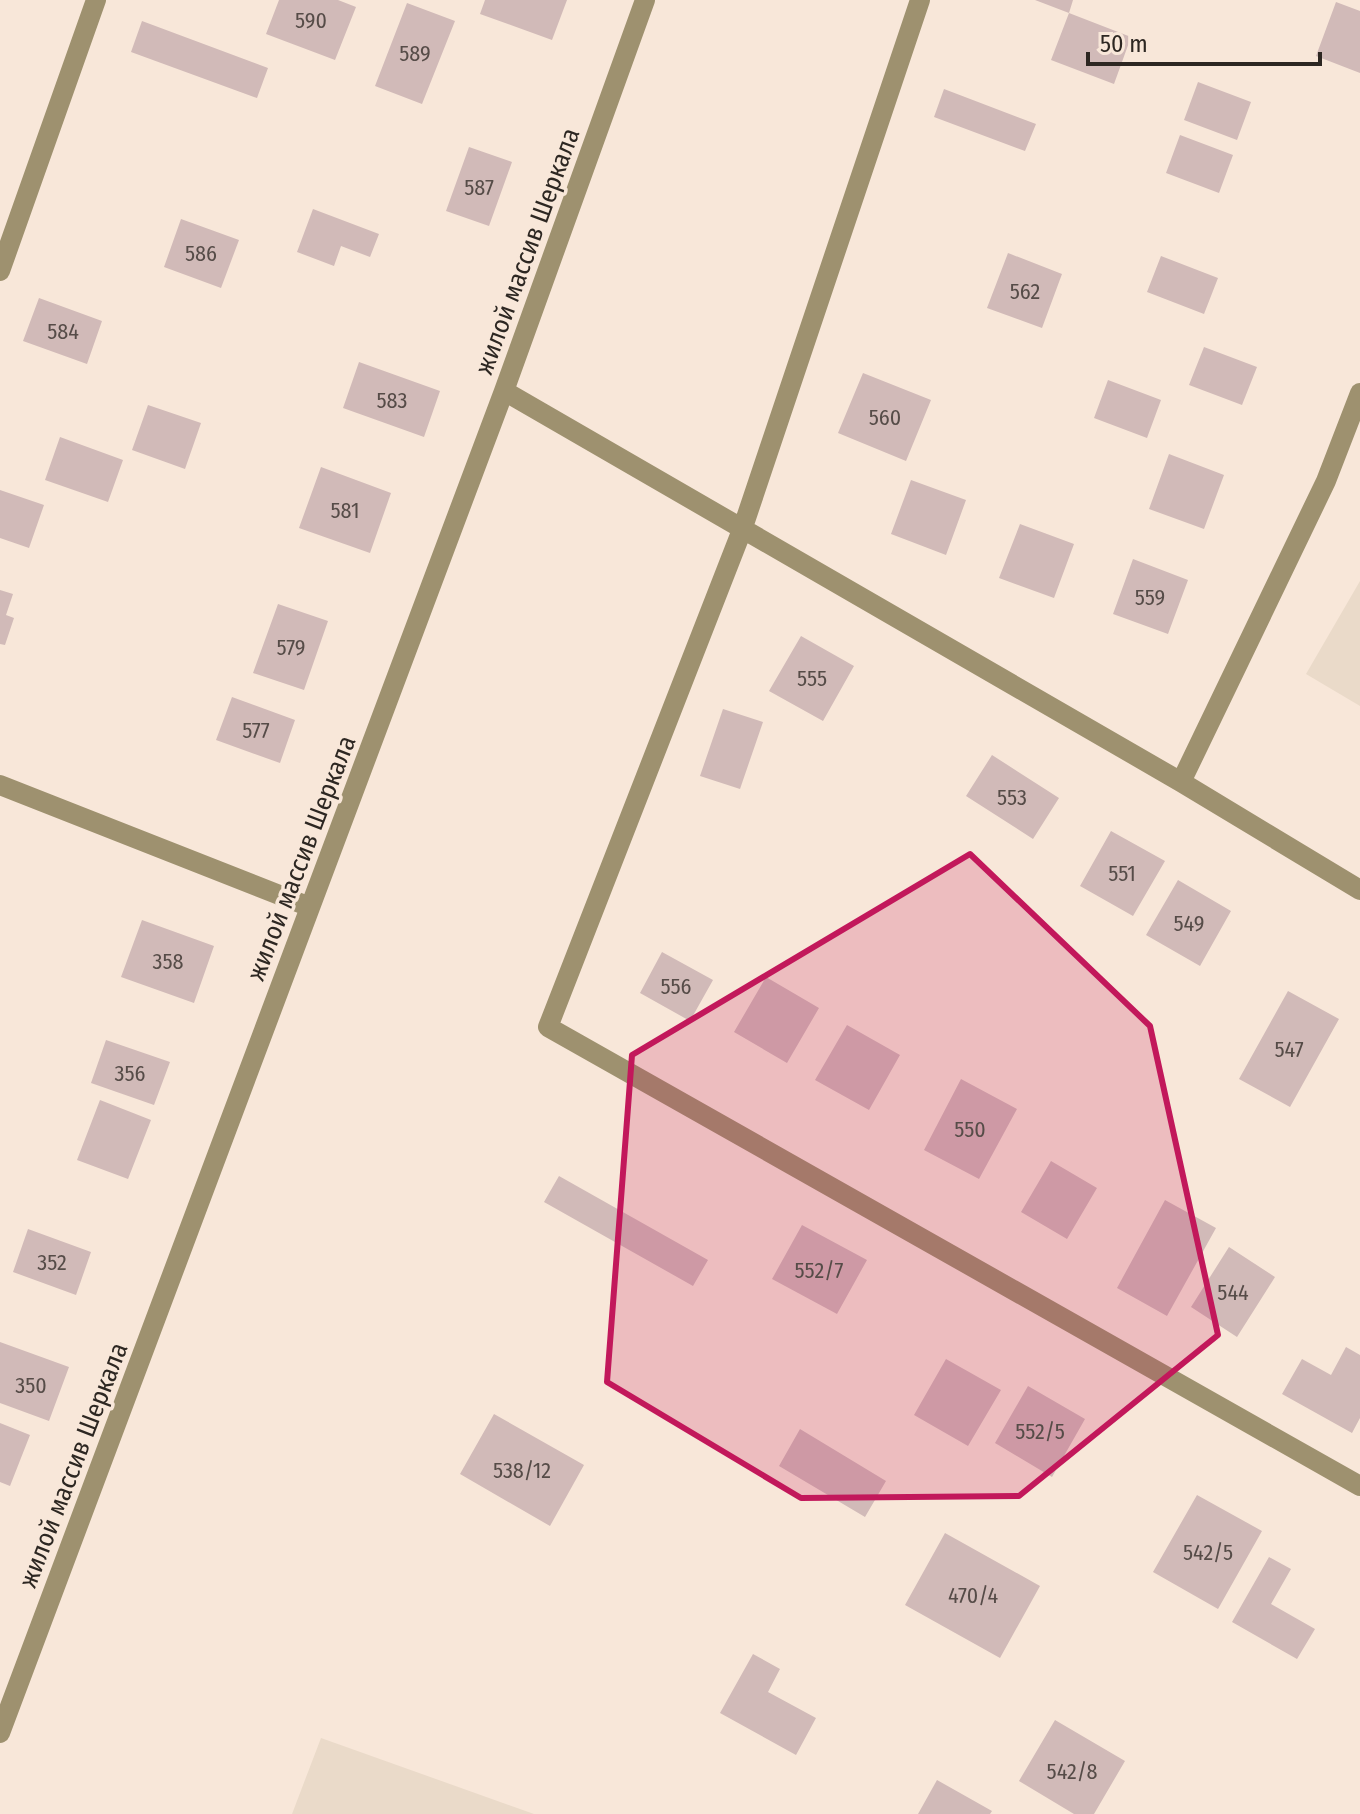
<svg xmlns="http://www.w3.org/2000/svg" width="1360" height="1814" viewBox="0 0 1360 1814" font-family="'Fira Sans Condensed',sans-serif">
  <rect width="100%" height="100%" fill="#f8e7d9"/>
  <!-- education -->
  <path fill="#eadac9" d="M1360 581V706L1306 674Z
    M321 1738 534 1814H292Z"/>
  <!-- building -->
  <path fill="#d1bab8" d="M279 0H338L356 7 335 60 266 34Z
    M485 0H567L552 40 480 14Z
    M1035 0H1073L1069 13Z
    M1336 2 1360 11V73L1316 56Z
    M407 3 455 21 422 104 375 86Z
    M1069 13 1131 37 1114 84 1051 60Z
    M142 21 268 68 257 98 131 52Z
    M1198 82 1251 102 1237 140 1184 120Z
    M944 89 1036 124 1025 151 934 117Z
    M1180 135 1233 155 1219 193 1166 173Z
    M469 147 512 162 489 226 446 211Z
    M313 209 379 234 370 257 341 246 334 266 297 252Z
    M181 219 239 240 221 288 164 267Z
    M1008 253 1062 274 1042 328 987 308Z
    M1161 256 1218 278 1204 314 1147 292Z
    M39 298 102 321 87 364 23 341Z
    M1204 347 1257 367 1242 405 1189 385Z
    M359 362 440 391 424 437 343 408Z
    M863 373 931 400 906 461 838 433Z
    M1108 380 1161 400 1147 438 1094 418Z
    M148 405 201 423 185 469 132 450Z
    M60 437 123 460 108 502 45 480Z
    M1169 454 1224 475 1204 529 1149 509Z
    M321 467 391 493 370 553 299 528Z
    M911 480 966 500 946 555 891 534Z
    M0 490 44 505 29 548 0 538Z
    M1020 524 1074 544 1054 598 999 578Z
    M1133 559 1188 580 1168 634 1113 614Z
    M0 590 13 594 6 615 14 618 5 645 0 644Z
    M278 604 328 621 304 690 253 673Z
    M801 636 854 666 823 721 769 691Z
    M232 697 295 720 280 763 216 740Z
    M723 709 763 722 740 789 700 776Z
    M992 755 1059 798 1033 839 966 796Z
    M1111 831 1165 861 1133 916 1080 886Z
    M1178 880 1231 911 1200 966 1146 935Z
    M142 920 214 946 194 1003 121 977Z
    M662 952 713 980 690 1021 640 993Z
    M766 977 819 1008 787 1063 734 1032Z
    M1288 991 1339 1019 1290 1107 1239 1079Z
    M847 1025 900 1055 869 1110 815 1080Z
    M106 1040 170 1062 154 1105 91 1083Z
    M961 1079 1017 1109 979 1179 924 1150Z
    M100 1100 151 1120 128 1179 77 1160Z
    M1051 1161 1097 1188 1067 1239 1021 1212Z
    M559 1176 708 1260 693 1286 544 1202Z
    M1165 1200 1216 1228 1167 1316 1117 1288Z
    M802 1225 867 1260 837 1314 772 1279Z
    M28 1229 91 1252 76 1295 13 1272Z
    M1229 1247 1275 1277 1237 1337 1191 1307Z
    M0 1342 69 1367 49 1421 0 1403Z
    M1346 1347 1360 1355V1418L1352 1433 1282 1394 1302 1359 1331 1375Z
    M946 1359 1001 1390 968 1446 914 1415Z
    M1028 1386 1085 1419 1052 1477 995 1443Z
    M494 1414 584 1465 550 1526 460 1474Z
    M0 1423 30 1435 10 1486 0 1482Z
    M800 1429 886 1481 865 1517 779 1466Z
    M1197 1495 1262 1531 1218 1609 1153 1572Z
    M945 1533 1040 1586 1000 1658 905 1605Z
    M1269 1557 1291 1569 1271 1604 1315 1629 1297 1659 1232 1622Z
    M753 1654 780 1669 768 1692 816 1718 796 1755 720 1713Z
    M1055 1720 1125 1761 1094 1814H1074L1019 1781Z
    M937 1780 992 1811 990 1814H918Z"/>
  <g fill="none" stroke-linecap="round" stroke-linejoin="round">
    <!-- minor -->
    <path stroke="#9e916f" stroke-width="20" d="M920 0 742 530 548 1027 1360 1486
      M0 271 96 0
      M504 391 1181 782 1360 890
      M1181 782 1326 481 1360 393
      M0 785 310 907
      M0 1733 504 391 645 0"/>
  </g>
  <!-- marked area -->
  <path fill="#c2185b" fill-opacity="0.2" stroke="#c2185b" stroke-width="6" stroke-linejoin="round" d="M970 854 1150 1026 1218 1335 1019 1496 801 1498 607 1382 632 1055Z"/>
  <g text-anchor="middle" stroke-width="7" stroke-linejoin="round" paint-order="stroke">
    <!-- number labels -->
    <g font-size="22" fill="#564c48">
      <text x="311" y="28">590</text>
      <text x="415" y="61">589</text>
      <text x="479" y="195">587</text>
      <text x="201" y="261">586</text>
      <text x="1025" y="299">562</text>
      <text x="63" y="339">584</text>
      <text x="392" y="408">583</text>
      <text x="885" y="425">560</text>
      <text x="345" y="518">581</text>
      <text x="1150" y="605">559</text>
      <text x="291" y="655">579</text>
      <text x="812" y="686">555</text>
      <text x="256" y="738">577</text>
      <text x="1012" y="805">553</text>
      <text x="1122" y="881">551</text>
      <text x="1189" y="931">549</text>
      <text x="168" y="969">358</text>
      <text x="676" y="994">556</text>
      <text x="1289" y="1057">547</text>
      <text x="130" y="1081">356</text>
      <text x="970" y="1137">550</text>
      <text x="52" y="1270">352</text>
      <text x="819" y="1278">552/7</text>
      <text x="1233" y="1300">544</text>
      <text x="31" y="1393">350</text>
      <text x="1040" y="1439">552/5</text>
      <text x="522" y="1478">538/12</text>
      <text x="1208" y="1560">542/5</text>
      <text x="973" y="1603">470/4</text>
      <text x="1072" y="1779">542/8</text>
    </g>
    <!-- street labels -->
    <g font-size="26" fill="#2d2722" stroke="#f8e7d9">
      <text transform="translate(527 251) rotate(-70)" y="9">жилой массив Шеркала</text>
      <text transform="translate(301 858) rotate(-69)" y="9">жилой массив Шеркала</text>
      <text transform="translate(73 1465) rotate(-69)" y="9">жилой массив Шеркала</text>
    </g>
  </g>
  <!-- scale -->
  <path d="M1088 52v12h232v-12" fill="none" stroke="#2d2722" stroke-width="4"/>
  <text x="1100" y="52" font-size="24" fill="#2d2722" stroke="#f8e7d9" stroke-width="6" paint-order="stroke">50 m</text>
</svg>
